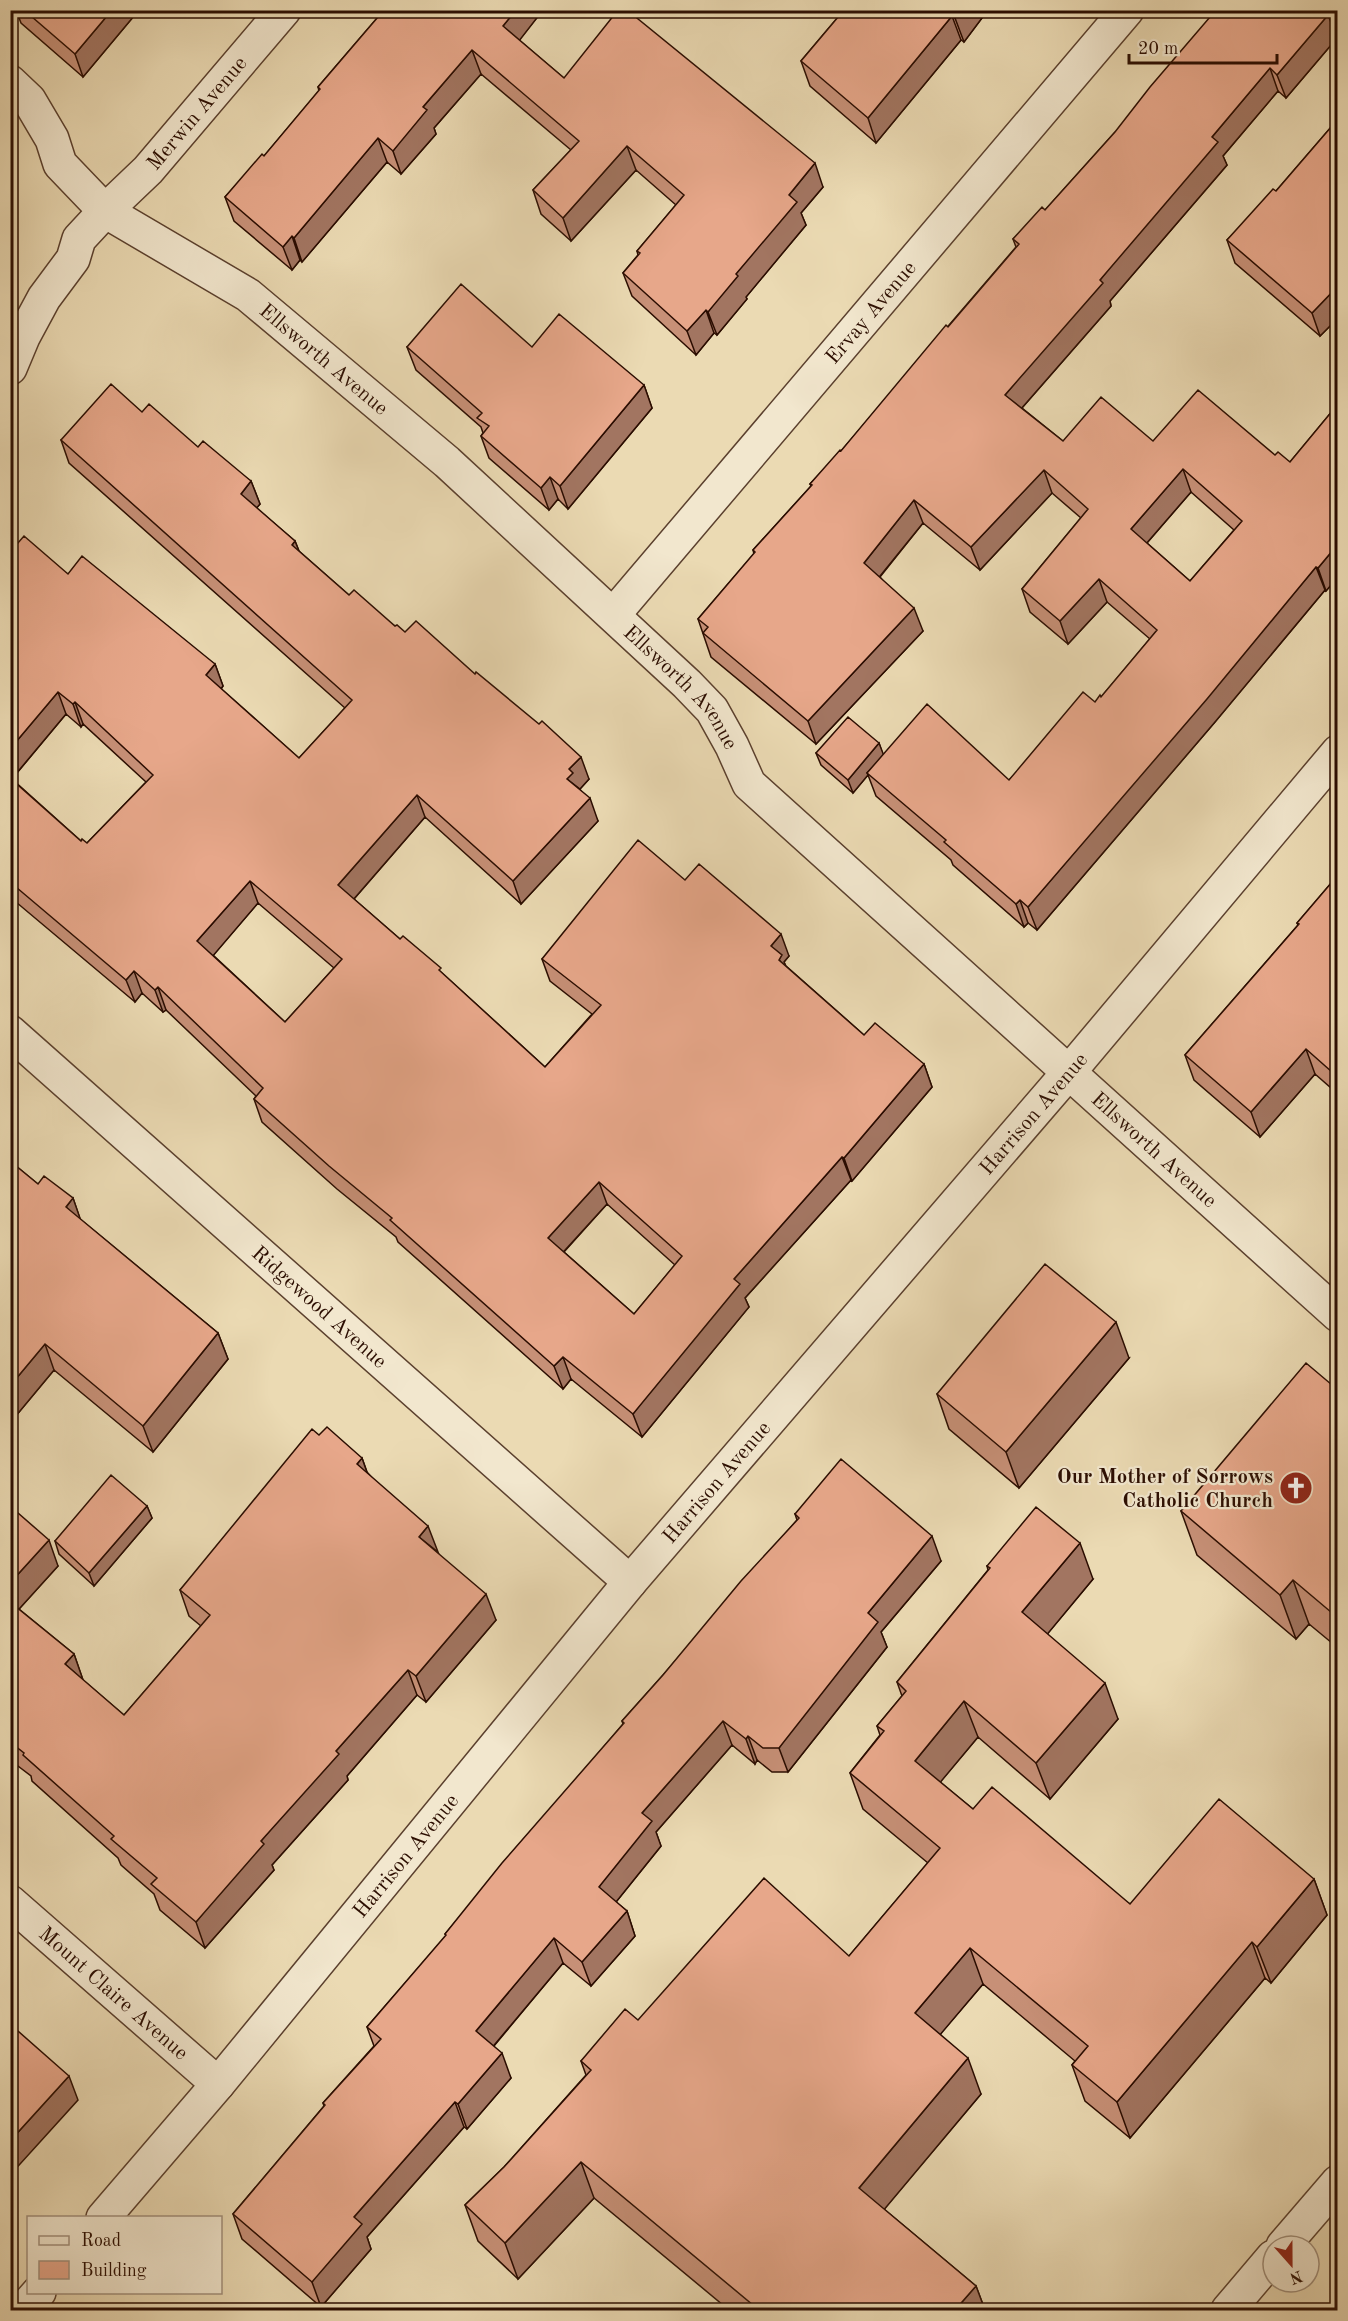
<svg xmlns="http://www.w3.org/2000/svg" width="1348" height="2321" viewBox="0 0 1348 2321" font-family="'Old Standard TT',serif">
  <rect width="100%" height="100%" fill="#ebdab3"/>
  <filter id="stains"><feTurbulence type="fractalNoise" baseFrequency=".00333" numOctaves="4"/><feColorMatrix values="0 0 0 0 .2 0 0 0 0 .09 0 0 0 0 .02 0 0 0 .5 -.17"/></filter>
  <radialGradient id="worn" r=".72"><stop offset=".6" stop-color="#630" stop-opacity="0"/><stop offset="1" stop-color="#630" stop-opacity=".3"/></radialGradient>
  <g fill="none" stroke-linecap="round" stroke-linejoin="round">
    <defs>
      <g id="street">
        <path id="s1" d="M10 82 29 100 52 139 60 164 105 211 248 295 447 462 687 684 712 710 732 746 749 784 1338 1315"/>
        <path id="s2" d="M10 368 23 337 44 298 73 259 79 239 105 211 148 170 284 10"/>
        <path id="s3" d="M614 614 1127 10"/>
        <path id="s4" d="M10 1032 630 1582"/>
        <path id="s5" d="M10 1902 218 2084"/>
        <path id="s6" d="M103 2218 218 2084 630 1582 1069 1072 1338 752"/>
        <path d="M1283 2246 1338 2182"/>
        <path d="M23 2310 39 2292"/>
        <path d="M1228 2310 1273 2257"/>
      </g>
    </defs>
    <!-- street casing -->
    <use href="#street" stroke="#5b402e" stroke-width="36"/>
    <!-- street -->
    <use href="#street" stroke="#f2e7ce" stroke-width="33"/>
  </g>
  <!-- wall -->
  <path fill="#c79077" stroke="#2b0d01" stroke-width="1.5" fill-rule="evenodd" d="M16 10H139L83 77 21 23Z
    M384 10H543L519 40 564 78 823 187 801 213 806 225 746 297 747 299 717 335 714 333 696 355 632 296 623 273 638 255 637 251 676 205 636 170 571 241 541 214 533 190 571 150 481 74 434 128 436 134 401 174 387 162 302 262 300 260 292 270 234 221 225 197 264 156 319 91 318 87Z
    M844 10H988L964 42 961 40 876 143 810 86 801 61Z
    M1338 10V39L1337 38 1286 98 1278 91 1223 156 1227 165 1110 301 1111 306 1022 408 1063 441H1153L1275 455 1290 462 1338 404V577L1326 591 1325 590 1215 722 1037 930 1028 923 1024 927 953 865 951 860 876 796 868 775 853 793 821 765 816 753 879 743 883 755 1009 780 1101 697 1150 639 1107 602 1068 644 1030 612 1022 589 1081 518 1052 493 980 570 923 523 880 577 923 631 816 744 711 657 698 619 754 554 753 550 811 486 810 484 841 451 1016 247 1013 239 1045 210 1115 132ZM1191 492 1234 530 1190 581 1147 543Z
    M1338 119V318L1320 336 1235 263 1227 240 1276 191Z
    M407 347H532L644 385 652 408 568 509 558 499 549 510 489 458 481 436 483 433 481 427 416 370Z
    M142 412 251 481 260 504 256 508 295 541 299 551 349 595 395 626 589 779 580 789 598 821 521 904 425 817 354 899 400 939 442 973 545 1067 592 1014 550 981 542 959 685 880 789 956 784 962 786 966 864 1035 924 1064 932 1087 852 1181 851 1180 745 1298 749 1307 642 1437 571 1379 563 1389 398 1242 396 1237 337 1189 262 1122 254 1099 256 1096 166 1010 163 1012 142 993 135 1002 10 897V552L68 574 215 664 223 686 221 689 299 758 345 708 69 463 61 440ZM66 714 81 727 83 724 146 782 87 843 81 841 12 779ZM258 903 334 968 285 1022 213 955ZM607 1204 675 1265 634 1314 564 1252Z
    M1338 875V1094L1315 1074 1260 1137 1194 1080 1185 1055 1298 925 1297 923Z
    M10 1161 38 1184 73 1198 80 1219 218 1333 228 1359 153 1452 54 1370 10 1423Z
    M1129 1358 1019 1488 949 1429 937 1394Z
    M1338 1390V1648L1309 1624 1296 1639 1197 1555 1181 1511Z
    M319 1435 362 1458 367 1472 496 1620 426 1702 417 1695 347 1776 348 1780 272 1865 274 1870 205 1948 160 1910 154 1894 121 1865 118 1858 32 1781 31 1776 10 1760V1506L58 1566 19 1609 74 1654 83 1680 124 1715 201 1626 189 1616 180 1590Z
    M147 1506 152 1518 94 1586 59 1554 55 1541Z
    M795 1514 941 1561 881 1632 887 1647 788 1772H772L757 1760 755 1764 732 1745 656 1832 661 1846 616 1902 627 1911 635 1936 591 1986 563 1963 494 2046 511 2078 467 2129 464 2127 367 2237 371 2249 321 2307 242 2239 233 2214 324 2106 323 2103 374 2046 367 2027 446 1936 445 1934 623 1724 622 1721 663 1675 797 1520Z
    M987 1566 1093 1579 1047 1634 1118 1719 1050 1799 978 1737 940 1782 973 1809 1130 1904 1314 1879 1327 1915 1271 1983 1265 1978 1130 2138 1085 2101 1072 2065 1075 2061 983 1984 940 2034 981 2094 884 2209 976 2286 985 2310H729L594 2198 518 2279 478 2241 465 2205 504 2167 586 2075 581 2061 638 2020 849 1956 928 1863 863 1809 850 1773 880 1735 877 1726 902 1696 897 1682 988 1570Z"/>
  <!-- shaded-wall -->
  <path fill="#a27561" stroke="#2b0d01" stroke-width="1.5" d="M112 10H139L83 77 75 54Z
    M516 10H543L512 50 503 26Z
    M960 10H988L964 42 955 18Z
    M1328 15 1337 38 1286 98 1277 75Z
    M952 16 961 40 876 143 868 118Z
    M472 50 481 74 434 128 436 134 401 174 393 151 423 107Z
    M1270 68 1278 91 1223 156 1227 165 1110 301 1111 306 1013 418 1005 395 1100 280 1212 137Z
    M378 138 387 162 302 262 294 238Z
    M627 146 636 170 571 241 563 218Z
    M815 163 823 187 801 213 806 225 746 297 747 299 717 335 708 312 789 195Z
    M292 236 300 260 292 270 283 247Z
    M1338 286V318L1320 336 1312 313Z
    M706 310 714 333 696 355 687 331Z
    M644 385 652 408 568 509 560 486Z
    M1183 469 1191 492 1139 552 1131 529Z
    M1044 470 1052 493 980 570 971 547Z
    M550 477 558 499 549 510 541 488Z
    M251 481 260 504 249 517 241 494Z
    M914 500 923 523 872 586 864 563Z
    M295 541 304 564 292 545Z
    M1338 544V577L1326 591 1318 568Z
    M1316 567 1325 590 1215 722 1037 930 1028 907Z
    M1099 579 1107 602 1068 644 1060 621Z
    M914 608 923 631 816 744 808 721Z
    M215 664 223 686 214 698 206 675Z
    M58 692 66 714 10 781V749Z
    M75 702 83 724 81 727 73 704Z
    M879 743 884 756 867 773 868 775 853 793 848 780Z
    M581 757 589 779 580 789 567 779 569 769Z
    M417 795 425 817 346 908 338 885Z
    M590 798 598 821 521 904 513 881Z
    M250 881 258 903 206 964 197 941Z
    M1020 900 1028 923 1024 927 1016 904Z
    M781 934 789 956 784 962 790 978 771 946Z
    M134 971 142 993 135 1002 126 980Z
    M158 987 166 1010 163 1012 155 990Z
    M1306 1049 1315 1074 1260 1137 1251 1112Z
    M924 1064 932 1087 852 1181 844 1158Z
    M1338 1065V1088L1332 1072Z
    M842 1157 851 1180 745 1298 749 1307 642 1437 633 1414 734 1279Z
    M599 1182 607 1204 556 1260 548 1238Z
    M73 1198 82 1224 66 1207Z
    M1116 1322 1129 1358 1019 1488 1006 1452Z
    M218 1333 228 1359 153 1452 143 1426Z
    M45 1344 54 1370 10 1423V1386Z
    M563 1357 571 1379 563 1389 554 1366Z
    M362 1458 371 1484 357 1464Z
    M147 1506 152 1518 94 1586 89 1573Z
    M428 1526 438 1552 419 1537Z
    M932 1536 941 1561 881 1632 887 1647 788 1772 779 1748 868 1613Z
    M49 1540 58 1566 10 1619V1583Z
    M1080 1543 1093 1579 1035 1649 1022 1612Z
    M1293 1580 1309 1624 1296 1639 1280 1595Z
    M486 1594 496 1620 426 1702 416 1676Z
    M74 1654 83 1680 65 1664Z
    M408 1670 417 1695 347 1776 348 1780 272 1865 274 1870 205 1948 196 1922 261 1841 336 1751Z
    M1105 1683 1118 1719 1050 1799 1036 1763Z
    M964 1701 978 1737 928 1797 915 1761Z
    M723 1721 732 1745 656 1832 661 1846 608 1912 599 1887 642 1813Z
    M748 1736 757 1760 755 1764 746 1739Z
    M1314 1879 1327 1915 1271 1983 1257 1947Z
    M627 1911 635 1936 591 1986 582 1962Z
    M554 1938 563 1963 485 2056 476 2031Z
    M1252 1942 1265 1978 1130 2138 1117 2102Z
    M970 1948 983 1984 928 2049 915 2013Z
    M502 2053 511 2078 467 2129 458 2104Z
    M968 2058 981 2094 872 2224 859 2188Z
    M69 2076 78 2100 11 2174 10 2172V2141Z
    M455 2102 464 2127 367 2237 371 2249 321 2307 312 2282 354 2217Z
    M581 2162 594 2198 518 2279 505 2243Z
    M976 2286 985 2310H955Z"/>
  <!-- building -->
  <path fill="#e7a78a" stroke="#2b0d01" stroke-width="1.5" fill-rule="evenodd" d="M24 10H112L75 54Z
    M384 10H516L503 26 564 78 618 10H627L815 163 789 195 797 202 736 274 738 276 708 312 706 310 687 331 623 273 640 253 637 251 684 195 627 146 563 218 533 190 579 141 472 50 423 107 427 110 393 151 378 138 294 238 292 236 283 247 225 197 262 154 264 156 320 89 318 87Z
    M844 10H960L955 18 952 16 868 118 801 61Z
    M1216 10H1338V23L1328 15 1277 75 1270 68 1212 137 1218 142 1100 280 1103 283 1005 395 1063 441 1101 397 1153 441 1198 390 1275 455 1278 452 1290 462 1338 404V544L1318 568 1316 567 1207 699 1028 907 1020 900 1016 904 944 842 946 840 867 773 927 704 1009 780 1083 692 1095 702 1100 695 1101 697 1157 630 1099 579 1060 621 1022 589 1088 509 1044 470 971 547 914 500 864 563 914 608 808 721 703 633 708 627 698 619 755 552 753 550 812 485 810 484 840 450 841 451 946 325 948 327 1019 244 1013 239 1042 207 1045 210 1115 132 1150 87ZM1183 469 1242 521 1190 581 1131 529Z
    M1338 119V286L1312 313 1227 240 1273 189 1276 191Z
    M461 284 532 347 559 314 644 385 560 486 550 477 541 488 481 436 489 426 477 418 482 413 407 347Z
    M111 384 142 412 149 404 198 447 203 441 251 481 241 494 295 541 292 545 349 595 354 590 395 626 397 625 405 632 416 621 475 674 476 672 539 724 542 721 581 757 569 769 573 773 567 779 590 798 513 881 417 795 338 885 400 939 403 936 441 968 439 970 545 1067 601 1005 542 959 638 840 685 880 699 864 781 934 771 946 782 955 779 960 864 1035 875 1023 924 1064 844 1158 842 1157 734 1279 740 1284 633 1414 563 1357 554 1366 390 1220 392 1218 329 1166 254 1099 263 1088 158 987 155 990 134 971 126 980 10 882V778L81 841 82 839 87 843 153 775 75 702 73 704 58 692 10 749V552L24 536 68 574 82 556 215 664 206 675 299 758 352 700 61 440ZM250 881 342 959 285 1022 197 941ZM599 1182 682 1256 634 1314 548 1238Z
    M848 717 879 743 848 780 816 753Z
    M1338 875V1065L1332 1072 1306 1049 1251 1112 1185 1055 1299 924 1297 923Z
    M10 1161 38 1184 44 1176 73 1198 66 1207 218 1333 143 1426 45 1344 10 1386Z
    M1045 1264 1116 1322 1006 1452 937 1394Z
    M1306 1363 1338 1390V1618L1293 1580 1280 1595 1181 1511Z
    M327 1427 362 1458 357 1464 428 1526 419 1537 486 1594 416 1676 408 1670 336 1751 339 1754 261 1841 264 1844 196 1922 151 1884 157 1878 111 1839 114 1836 23 1755 24 1753 10 1742V1602L74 1654 65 1664 124 1715 210 1615 180 1590 312 1429 319 1435Z
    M841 1459 932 1536 868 1613 878 1622 779 1748H763L748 1736 746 1739 723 1721 642 1813 652 1821 599 1887 627 1911 582 1962 554 1938 476 2031 502 2053 458 2104 455 2102 354 2217 362 2224 312 2282 233 2214 325 2105 323 2103 381 2039 367 2027 446 1935 445 1934 502 1863 624 1723 622 1721 663 1675 741 1581 799 1518 795 1514Z
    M111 1475 147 1506 89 1573 55 1541Z
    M10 1506 49 1540 10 1583Z
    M1036 1507 1080 1543 1022 1612 1105 1683 1036 1763 964 1701 915 1761 973 1809 992 1787 1130 1904 1219 1799 1314 1879 1257 1947 1252 1942 1117 2102 1072 2065 1088 2046 970 1948 915 2013 968 2058 859 2188 976 2286 955 2310H759L581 2162 505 2243 465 2205 504 2167 591 2070 581 2061 625 2009 638 2020 764 1878 849 1956 940 1848 850 1773 884 1731 877 1726 906 1691 897 1682 990 1568 987 1566Z
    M10 2024 69 2076 10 2141Z"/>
  <!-- icons -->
  <defs>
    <symbol id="church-disc" viewBox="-11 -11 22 22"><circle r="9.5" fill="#8f2418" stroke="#f2e7ce"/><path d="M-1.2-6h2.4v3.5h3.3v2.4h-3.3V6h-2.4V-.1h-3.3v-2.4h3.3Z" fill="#fff"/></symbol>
  </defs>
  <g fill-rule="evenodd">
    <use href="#church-disc" x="1277" y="1469" width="38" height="38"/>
  </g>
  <g text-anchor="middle" stroke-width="4.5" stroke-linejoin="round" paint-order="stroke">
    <!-- street labels -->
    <g font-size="21" fill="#2b0d01" stroke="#f2e7ce">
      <text dy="7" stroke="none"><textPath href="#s2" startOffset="320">Merwin Avenue</textPath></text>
      <text dy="7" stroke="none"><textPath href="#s3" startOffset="396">Ervay Avenue</textPath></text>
      <text dy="7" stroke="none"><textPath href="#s1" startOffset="428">Ellsworth Avenue</textPath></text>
      <text dy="7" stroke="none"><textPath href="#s1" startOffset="914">Ellsworth Avenue</textPath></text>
      <text dy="7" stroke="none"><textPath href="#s6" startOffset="1444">Harrison Avenue</textPath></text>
      <text dy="7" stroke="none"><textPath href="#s1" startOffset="1580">Ellsworth Avenue</textPath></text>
      <text dy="7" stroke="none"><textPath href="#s4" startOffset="414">Ridgewood Avenue</textPath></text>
      <text dy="7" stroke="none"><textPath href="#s6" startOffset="958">Harrison Avenue</textPath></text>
      <text dy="7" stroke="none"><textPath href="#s6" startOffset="472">Harrison Avenue</textPath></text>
      <text dy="7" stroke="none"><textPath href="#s5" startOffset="138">Mount Claire Avenue</textPath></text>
    </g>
    <!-- poi labels -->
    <g font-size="21" font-weight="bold" fill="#2b0d01" stroke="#f2e7ce" text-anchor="end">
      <text x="1273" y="1483">Our Mother of Sorrows<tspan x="1273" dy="24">Catholic Church</tspan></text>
    </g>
  </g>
  <!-- margin -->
  <rect width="1348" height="2321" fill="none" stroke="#ebdab3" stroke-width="36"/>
  <rect x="12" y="12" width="1324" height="2297" fill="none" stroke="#2b0d01" stroke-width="3"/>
  <rect x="18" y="18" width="1312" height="2285" fill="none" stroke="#2b0d01" stroke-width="1.5"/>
  <!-- legend -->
  <rect x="27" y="2216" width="195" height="78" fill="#f2e7ce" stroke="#a2907c" stroke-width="1.5"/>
  <rect x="39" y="2236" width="30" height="9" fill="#f2e7ce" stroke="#a2907c" stroke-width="1.5"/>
  <text x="81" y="2246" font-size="18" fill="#2b0d01">Road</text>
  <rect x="39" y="2261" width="30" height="18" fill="#e7a78a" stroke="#a2907c" stroke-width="1.5"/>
  <text x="81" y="2276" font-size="18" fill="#2b0d01">Building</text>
  <!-- north arrow -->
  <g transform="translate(1291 2264) rotate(159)"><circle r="28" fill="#f2e7ce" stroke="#a2907c" stroke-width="1.5"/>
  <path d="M0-4.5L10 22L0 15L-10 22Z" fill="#8f2418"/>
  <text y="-9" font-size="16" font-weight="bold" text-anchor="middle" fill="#2b0d01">N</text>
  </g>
  <!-- scale -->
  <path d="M1129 54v9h148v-9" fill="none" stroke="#2b0d01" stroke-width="3"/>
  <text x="1138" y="54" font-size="18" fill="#2b0d01" stroke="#f2e7ce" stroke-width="4.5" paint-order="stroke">20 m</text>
  <rect width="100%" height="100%" filter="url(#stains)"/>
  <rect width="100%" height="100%" fill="url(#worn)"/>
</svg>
